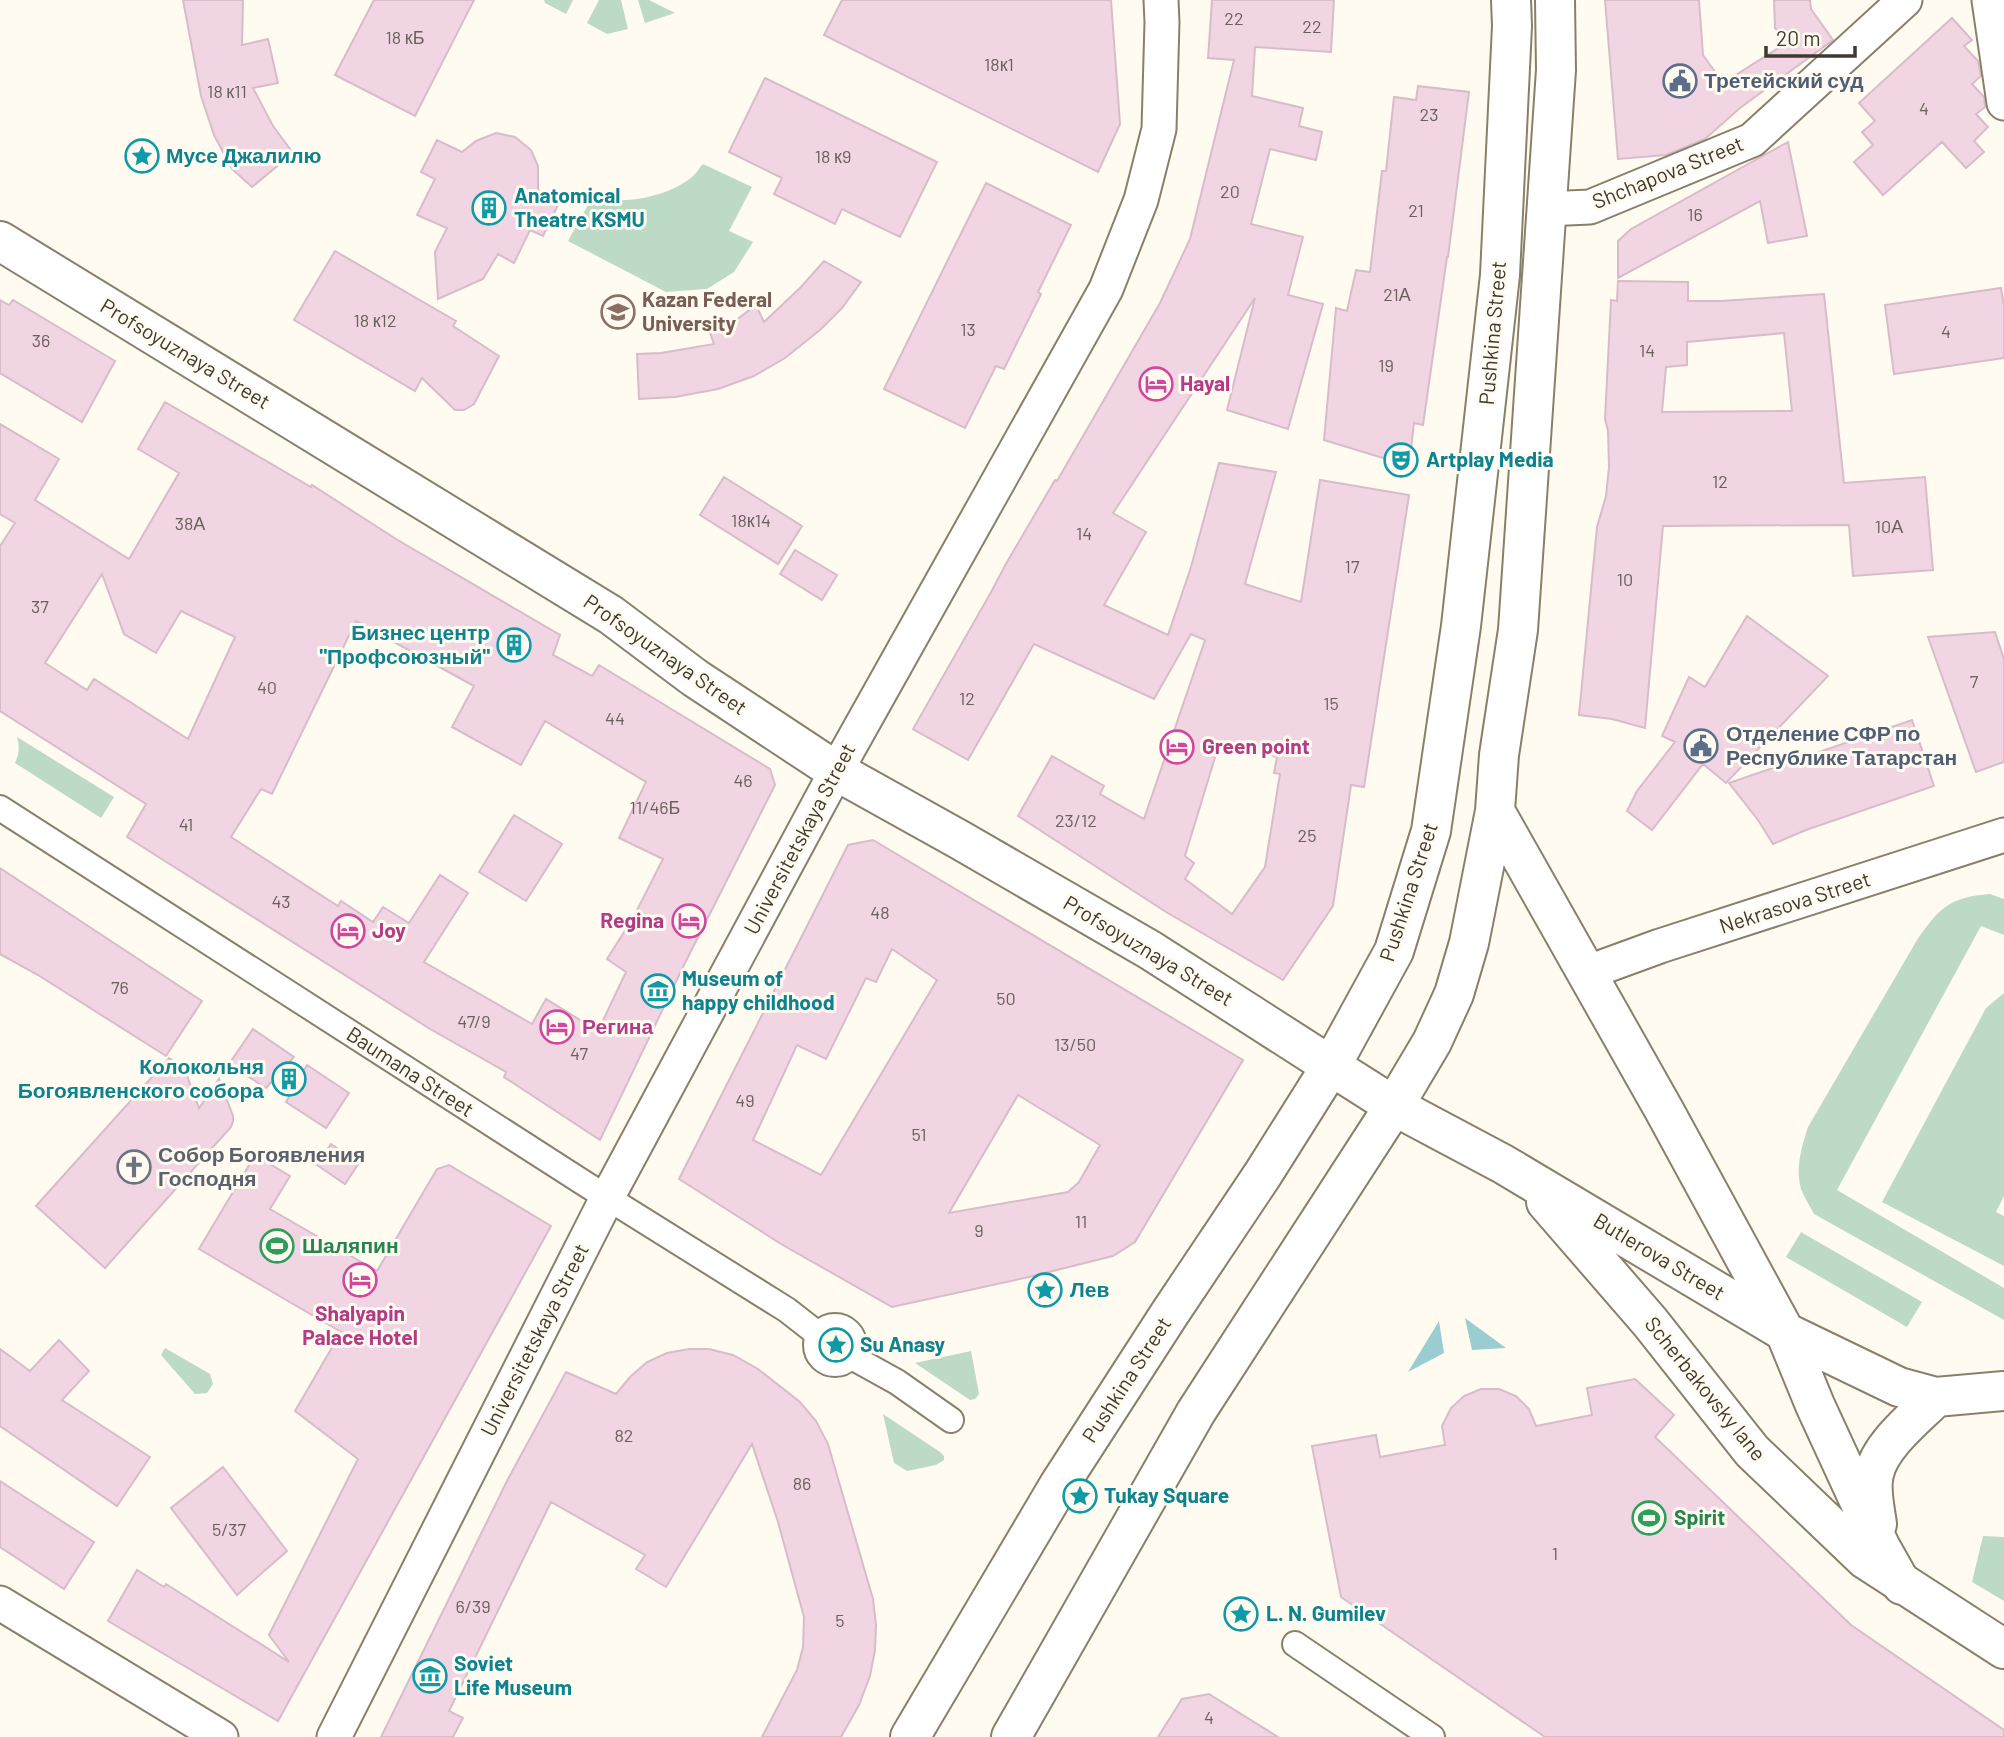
<svg xmlns="http://www.w3.org/2000/svg" width="2004" height="1737" viewBox="0 0 2004 1737" font-family="Barlow,sans-serif">
  <rect width="100%" height="100%" fill="#fffbf1"/>
  <!-- green -->
  <path fill="#bcdac5" d="M544 0H573L566 14 545 3Z
    M599 0H621L628 29 607 34 587 23Z
    M638 0H649L675 13 645 23Z
    M703 164 752 187 729 231 753 242 734 272 707 289 666 292 568 241 593 196C623 206 667 197 692 177 696 174 699 168 703 164Z
    M17 737 114 797 101 818 15 763C19 754 20 747 17 737Z
    M1990 894 2004 899V935L1981 926 1837 1190 2004 1288V1320L1814 1214C1810 1206 1804 1197 1801 1189 1795 1168 1802 1146 1808 1127L1917 940C1939 908 1950 897 1990 894Z
    M2004 993V1196L1996 1212 2004 1216V1266L1882 1202 1986 1008Z
    M1801 1232 1922 1302 1907 1327 1786 1257Z
    M165 1348 210 1374 213 1384 207 1393 195 1394 161 1355Z
    M971 1351 979 1394 975 1399 970 1400 915 1363Z
    M883 1414 940 1452 944 1456V1460L936 1465 907 1471 894 1463Z
    M1983 1536 2004 1537V1601L1972 1582Z"/>
  <!-- water -->
  <path fill="#99cdd1" d="M1465 1318 1506 1348 1472 1350Z
    M1439 1321 1444 1353 1408 1372Z"/>
  <!-- building -->
  <path fill="#f1d5e2" stroke="#d8bcc9" stroke-width="2" fill-rule="evenodd" d="M183 0H243L242 45 268 39 278 83 253 88 273 126 293 153 252 187 232 169 214 135 201 96Z
    M374 0H474L415 116 335 75Z
    M842 0H1111L1120 124 1098 172 824 35Z
    M1212 0H1334L1331 52 1255 47 1252 96 1303 108 1299 126 1322 132 1316 160 1270 149 1251 224 1303 237 1288 295 1323 304 1288 429 1227 410 1255 298 1113 513 1146 532 1104 605 1168 635 1191 567 1219 463 1276 472 1245 584 1301 602 1320 480 1409 495 1364 787 1351 785 1333 906 1283 980 1166 912 1018 816 1052 756 1104 786 1100 794 1144 819 1205 640 1191 634 1154 699 1034 644 968 760 913 729 990 594 1007 562 1055 480 1057 481 1160 303 1190 239 1234 60 1208 58ZM1220 741 1277 757 1274 773 1280 774 1265 867 1232 914 1185 879 1194 863 1185 856Z
    M1605 0H1699L1703 55 1723 83 1788 42 1775 28 1774 0H1810L1811 9 1833 40 1740 108 1705 139 1666 155 1618 159Z
    M1952 18 1972 40 1964 46 1978 61 1981 76 1972 84 1984 97 1985 107 1976 114 1988 127 1974 141 1984 152 1966 168 1942 142 1883 195 1854 162 1873 145 1862 132 1875 121 1859 103Z
    M765 78 937 162 900 237 842 209 835 224 774 194 782 178 729 152Z
    M1418 86 1469 92 1448 257H1447L1423 425 1414 423 1409 466 1324 440 1336 308 1347 311 1356 270 1370 272 1382 171H1386L1394 97 1416 100Z
    M496 133 515 137 531 150 538 166V190L560 201 543 236 530 230 514 263 498 254 483 279 438 299 435 252 447 228 417 215 435 179 421 172 437 140 462 152 476 141Z
    M1788 142 1807 236 1768 243 1760 201 1618 278V241L1631 229Z
    M986 183 1071 225 1038 292 1041 294 1004 369 996 366 965 428 884 389Z
    M335 251 456 321 453 326 499 356 474 404 464 410H455L422 378 415 391 294 320Z
    M824 261 861 282 842 308 820 330 785 358 754 376 718 389 675 397 639 399 637 354 661 353 714 344 709 330 736 320 756 305 764 322 801 287Z
    M1618 281 1688 282V301H1721L1824 294 1844 483 1925 477 1933 570 1853 576 1849 525 1663 526 1645 728 1612 719 1579 715 1597 527 1606 496 1609 467 1608 431 1605 419 1611 300 1617 301ZM1784 333 1792 411 1662 412 1666 367 1687 365V342Z
    M2001 288 2004 306V358L1894 374 1885 305Z
    M0 300 9 305 13 300 115 361 82 422 0 373Z
    M165 402 311 487 312 485 396 539 560 635 553 655 592 676 599 665 770 769 775 785 684 965 600 1140 504 1077 506 1072 430 1029 127 837 146 804 0 711V546L15 523 0 514V424L59 459 35 500 129 559 179 473 138 449ZM102 574 124 634 156 653 181 611 235 637 188 739 94 679 87 690 45 663ZM356 621 474 686 452 727 521 765 545 721 646 782 619 838 663 859 633 918 607 959 626 972 598 1031 546 999 532 1024 424 962 468 893 440 875 409 923 383 907 373 922 341 901 338 906 231 837 261 789 272 794Z
    M724 477 802 526 778 564 700 515Z
    M795 550 837 575 822 600 780 574Z
    M1747 616 1828 676 1726 783 1703 764 1652 830 1627 811 1637 791 1675 742 1662 736 1689 677 1705 687Z
    M1995 632 2004 659V762L1976 772 1928 637Z
    M1912 720 1934 786 1806 830 1773 844 1758 820 1729 783Z
    M514 815 562 844 526 901 479 872Z
    M873 840 1243 1060 1135 1242 1113 1256 1029 1277 892 1307 781 1244 679 1179 848 845ZM892 949 937 980 821 1175 753 1140 797 1045 826 1059 866 978 876 982ZM1018 1095 1100 1145 1079 1182 1068 1192 949 1213Z
    M0 868 202 1001 166 1056 38 975 0 954Z
    M253 1029 294 1057 266 1088 229 1064Z
    M169 1058 185 1070 199 1108 219 1079 233 1116V1121L231 1127 105 1268 36 1206Z
    M307 1065 349 1093 326 1128 286 1102Z
    M331 1144 359 1163 345 1184 317 1165Z
    M255 1155 290 1176 270 1209 377 1271 437 1169 449 1165 551 1226 278 1721 108 1621 137 1570 164 1587 166 1584 289 1662 269 1635 358 1459 295 1411 341 1332 199 1249Z
    M59 1340 89 1371 62 1400 150 1457 117 1506 0 1426V1349L30 1371Z
    M689 1349H709L733 1355 758 1369 800 1402 816 1421 828 1444 873 1599 876 1625 875 1650 870 1676 859 1705 841 1737H762L797 1670 803 1647 804 1617 778 1522 752 1444 666 1587 636 1569 645 1555 551 1502 449 1711 463 1718 453 1737H381L508 1479 566 1372 616 1394 630 1377 647 1362 667 1353Z
    M1635 1379 1674 1415 1655 1437 1851 1625 2004 1730V1737H1545L1341 1597 1312 1446 1376 1435 1380 1457 1445 1445 1442 1426 1451 1408 1464 1396 1481 1389H1499L1516 1396 1529 1409 1536 1426 1592 1415 1587 1388Z
    M223 1467 287 1551 237 1595 171 1508Z
    M0 1481 94 1542 64 1589 0 1547Z
    M1209 1694 1278 1737H1158L1182 1699Z"/>
  <g fill="none" stroke-linecap="round" stroke-linejoin="round">
    <defs>
      <path id="pedestrian" d="M0 808 587 1185 787 1310 819 1335
        M816 1345a19 19 0 1 1 38 0a19 19 0 1 1-38 0Z
        M850 1356 897 1382 951 1420
        M1295 1644 1432 1737"/>
      <path id="minor" d="M1989 0 2004 103
        M1545 209 1590 207 1752 140 1905 0
        M1586 973 1660 946 2004 835
        M0 1603 221 1737
        M334 1737 607 1198 845 755 1106 289 1141 200 1159 129 1162 22 1161 0"/>
      <path id="tertiary" d="M0 241 611 615 695 678 836 771 960 840 1150 950 1331 1066"/>
      <path id="secondary" d="M1495 811 1664 1110 1785 1332 1815 1405 1880 1546 1902 1585
        M1331 1066 1394 1106 1503 1164 1785 1332 1899 1387 1936 1397 2004 1391
        M1546 1202 1650 1322 1752 1451 1865 1559 2004 1649
        M1877 1524C1875 1509 1870 1489 1874 1474 1880 1445 1916 1417 1936 1397
        M910 1737 1059 1485 1170 1313 1263 1174 1331 1066 1394 951 1431 831 1461 626 1500 275 1512 26 1511 0
        M1011 1737 1196 1412 1394 1106 1432 1042 1454 994 1469 943 1495 811 1499 755 1518 630 1556 70 1555 0"/>
    </defs>
    <!-- pedestrian casing -->
    <use href="#pedestrian" stroke="#8a8069" stroke-width="28"/>
    <!-- minor casing -->
    <use href="#minor" stroke="#8a8069" stroke-width="37"/>
    <!-- tertiary casing -->
    <use href="#tertiary" stroke="#8a8069" stroke-width="42"/>
    <!-- secondary casing -->
    <use href="#secondary" stroke="#8a8069" stroke-width="42"/>
    <!-- pedestrian -->
    <use href="#pedestrian" stroke="#fff" stroke-width="24"/>
    <!-- minor -->
    <use href="#minor" stroke="#fff" stroke-width="33"/>
    <!-- tertiary -->
    <use href="#tertiary" stroke="#fff" stroke-width="38"/>
    <!-- secondary -->
    <use href="#secondary" stroke="#fff" stroke-width="38"/>
  </g>
  <!-- icons -->
  <defs>
    <symbol id="civic-ring" viewBox="-11 -11 22 22"><circle r="9.5" fill="#fffbf1" stroke="#5c6f8a" stroke-width="1.5"/><path d="M-.6-6.5H3V-4.5H.6V-3L4-1V1h2V6H-6V1h2V-1L-.6-3ZM-1.2 2.5V6h2.4V2.5Z" fill="#5c6f8a"/></symbol>
    <symbol id="sight-ring" viewBox="-11 -11 22 22"><circle r="9.5" fill="#fffbf1" stroke="#0f9aa8" stroke-width="1.5"/><path d="M0-6L1.8-2.2L6-1.7L2.9 1.2L3.7 5.4L0 3.3L-3.7 5.4L-2.9 1.2L-6-1.7L-1.8-2.2Z" fill="#0f9aa8"/></symbol>
    <symbol id="building-ring" viewBox="-11 -11 22 22"><circle r="9.5" fill="#fffbf1" stroke="#0f9aa8" stroke-width="1.5"/><path d="M-4-6H4V6H1V3H-1V6H-4ZM-2.5-4.3h1.7v1.8h-1.7ZM.8-4.3h1.7v1.8H.8ZM-2.5-1h1.7V.8h-1.7ZM.8-1h1.7V.8H.8Z" fill="#0f9aa8"/></symbol>
    <symbol id="university-ring" viewBox="-11 -11 22 22"><circle r="9.5" fill="#fffbf1" stroke="#8d6e63" stroke-width="1.5"/><path d="M0-5L7-2L0 1L-7-2ZM-4 1L0 2.5L4 1V4Q0 6-4 4Z" fill="#8d6e63"/></symbol>
    <symbol id="hotel-ring" viewBox="-11 -11 22 22"><circle r="9.5" fill="#fffbf1" stroke="#d1479c" stroke-width="1.5"/><path d="M-6-4.5h1.5V1H6V5H4.5V3h-9V5H-6ZM-4 0a1.8 1.8 0 1 1 3.6 0ZM.5 0V-2.5h3Q6-2.5 6 0Z" fill="#d1479c"/></symbol>
    <symbol id="theatre-ring" viewBox="-11 -11 22 22"><circle r="9.5" fill="#fffbf1" stroke="#0f9aa8" stroke-width="1.5"/><path d="M-5-5.5Q0-4 5-5.5V0Q5 5 0 6Q-5 5-5 0ZM-3.3-2.5H-1v1.5H-3.3ZM1-2.5H3.3v1.5H1ZM-2.8 1Q0 5.5 2.8 1Z" fill="#0f9aa8"/></symbol>
    <symbol id="museum-ring" viewBox="-11 -11 22 22"><circle r="9.5" fill="#fffbf1" stroke="#0f9aa8" stroke-width="1.5"/><path d="M0-6L6-3V-2H-6V-3ZM-5-1h2V3h-2ZM-1-1h2V3h-2ZM3-1h2V3H3ZM-6 4H6V6H-6Z" fill="#0f9aa8"/></symbol>
    <symbol id="church-ring" viewBox="-11 -11 22 22"><circle r="9.5" fill="#fffbf1" stroke="#6b7280" stroke-width="1.5"/><path d="M-1.2-6h2.4v3.5h3.3v2.4h-3.3V6h-2.4V-.1h-3.3v-2.4h3.3Z" fill="#6b7280"/></symbol>
    <symbol id="stadium-ring" viewBox="-11 -11 22 22"><circle r="9.5" fill="#fffbf1" stroke="#2e9e5b" stroke-width="1.5"/><path d="M0-5a6.5 5 0 1 0 0 10a6.5 5 0 1 0 0-10ZM-3.5-1.8h7v3.6h-7Z" fill="#2e9e5b"/></symbol>
  </defs>
  <g fill-rule="evenodd">
    <use href="#civic-ring" x="1661" y="62" width="38" height="38"/>
    <use href="#sight-ring" x="123" y="137" width="38" height="38"/>
    <use href="#building-ring" x="470" y="189" width="38" height="38"/>
    <use href="#university-ring" x="599" y="293" width="38" height="38"/>
    <use href="#hotel-ring" x="1137" y="365" width="38" height="38"/>
    <use href="#theatre-ring" x="1382" y="441" width="38" height="38"/>
    <use href="#building-ring" x="495" y="626" width="38" height="38"/>
    <use href="#civic-ring" x="1682" y="727" width="38" height="38"/>
    <use href="#hotel-ring" x="1158" y="728" width="38" height="38"/>
    <use href="#hotel-ring" x="670" y="902" width="38" height="38"/>
    <use href="#hotel-ring" x="329" y="912" width="38" height="38"/>
    <use href="#museum-ring" x="639" y="972" width="38" height="38"/>
    <use href="#hotel-ring" x="538" y="1008" width="38" height="38"/>
    <use href="#building-ring" x="270" y="1060" width="38" height="38"/>
    <use href="#church-ring" x="115" y="1148" width="38" height="38"/>
    <use href="#stadium-ring" x="258" y="1227" width="38" height="38"/>
    <use href="#hotel-ring" x="341" y="1261" width="38" height="38"/>
    <use href="#sight-ring" x="1026" y="1271" width="38" height="38"/>
    <use href="#sight-ring" x="817" y="1326" width="38" height="38"/>
    <use href="#sight-ring" x="1061" y="1477" width="38" height="38"/>
    <use href="#stadium-ring" x="1630" y="1499" width="38" height="38"/>
    <use href="#sight-ring" x="1222" y="1595" width="38" height="38"/>
    <use href="#museum-ring" x="411" y="1657" width="38" height="38"/>
  </g>
  <g text-anchor="middle" stroke-width="6" stroke-linejoin="round" paint-order="stroke">
    <!-- number labels -->
    <g font-size="18" fill="#6b615c">
      <text x="1234" y="25">22</text>
      <text x="1312" y="33">22</text>
      <text x="405" y="44">18 кБ</text>
      <text x="999" y="71">18к1</text>
      <text x="227" y="98">18 к11</text>
      <text x="1924" y="115">4</text>
      <text x="1429" y="121">23</text>
      <text x="833" y="163">18 к9</text>
      <text x="1230" y="198">20</text>
      <text x="1416" y="217">21</text>
      <text x="1695" y="221">16</text>
      <text x="1397" y="301">21А</text>
      <text x="375" y="327">18 к12</text>
      <text x="968" y="336">13</text>
      <text x="1946" y="338">4</text>
      <text x="41" y="347">36</text>
      <text x="1647" y="357">14</text>
      <text x="1386" y="372">19</text>
      <text x="1720" y="488">12</text>
      <text x="751" y="527">18к14</text>
      <text x="190" y="530">38А</text>
      <text x="1889" y="533">10А</text>
      <text x="1084" y="540">14</text>
      <text x="1352" y="573">17</text>
      <text x="1625" y="586">10</text>
      <text x="40" y="613">37</text>
      <text x="1974" y="688">7</text>
      <text x="267" y="694">40</text>
      <text x="967" y="705">12</text>
      <text x="1331" y="710">15</text>
      <text x="615" y="725">44</text>
      <text x="743" y="787">46</text>
      <text x="655" y="814">11/46Б</text>
      <text x="1076" y="827">23/12</text>
      <text x="186" y="831">41</text>
      <text x="1307" y="842">25</text>
      <text x="281" y="908">43</text>
      <text x="880" y="919">48</text>
      <text x="120" y="994">76</text>
      <text x="1006" y="1005">50</text>
      <text x="474" y="1028">47/9</text>
      <text x="1075" y="1051">13/50</text>
      <text x="579" y="1060">47</text>
      <text x="745" y="1107">49</text>
      <text x="919" y="1141">51</text>
      <text x="1081" y="1228">11</text>
      <text x="979" y="1237">9</text>
      <text x="624" y="1442">82</text>
      <text x="802" y="1490">86</text>
      <text x="229" y="1536">5/37</text>
      <text x="1555" y="1560">1</text>
      <text x="473" y="1613">6/39</text>
      <text x="840" y="1627">5</text>
      <text x="1209" y="1724">4</text>
    </g>
    <!-- service labels -->
    <g font-size="21" font-weight="bold" fill="#4e5e75" stroke="#fffbf1" text-anchor="start">
      <text x="1704" y="88">Третейский суд</text>
      <text x="1726" y="741">Отделение СФР по<tspan x="1726" dy="24">Республике Татарстан</tspan></text>
    </g>
    <!-- culture labels -->
    <g font-size="21" font-weight="bold" fill="#0d838f" stroke="#fffbf1" text-anchor="start">
      <text x="166" y="163">Мусе Джалилю</text>
      <text x="514" y="203">Anatomical<tspan x="514" dy="24">Theatre KSMU</tspan></text>
      <text x="1426" y="467">Artplay Media</text>
      <text x="490" y="640" text-anchor="end">Бизнес центр<tspan x="490" dy="24">"Профсоюзный"</tspan></text>
      <text x="682" y="986">Museum of<tspan x="682" dy="24">happy childhood</tspan></text>
      <text x="264" y="1074" text-anchor="end">Колокольня<tspan x="264" dy="24">Богоявленского собора</tspan></text>
      <text x="1070" y="1297">Лев</text>
      <text x="860" y="1352">Su Anasy</text>
      <text x="1104" y="1503">Tukay Square</text>
      <text x="1266" y="1621">L. N. Gumilev</text>
      <text x="454" y="1671">Soviet<tspan x="454" dy="24">Life Museum</tspan></text>
    </g>
    <!-- street labels -->
    <g font-size="21" fill="#3e3a30" stroke="#fffbf1">
      <text transform="translate(1668 173) rotate(-22)" y="7">Shchapova Street</text>
      <text transform="translate(1493 333) rotate(-85)" y="7">Pushkina Street</text>
      <text transform="translate(185 354) rotate(31)" y="7">Profsoyuznaya Street</text>
      <text transform="translate(665 655) rotate(35)" y="7">Profsoyuznaya Street</text>
      <text transform="translate(800 839) rotate(-62)" y="7">Universitetskaya Street</text>
      <text transform="translate(1409 892) rotate(-72)" y="7">Pushkina Street</text>
      <text transform="translate(1795 903) rotate(-18)" y="7">Nekrasova Street</text>
      <text transform="translate(1148 951) rotate(31)" y="7">Profsoyuznaya Street</text>
      <text transform="translate(410 1072) rotate(33)" y="7">Baumana Street</text>
      <text transform="translate(1659 1257) rotate(31)" y="7">Butlerova Street</text>
      <text transform="translate(535 1340) rotate(-63)" y="7">Universitetskaya Street</text>
      <text transform="translate(1127 1380) rotate(-57)" y="7">Pushkina Street</text>
      <text transform="translate(1705 1389) rotate(51)" y="7">Scherbakovsky lane</text>
    </g>
    <!-- education labels -->
    <g font-size="21" font-weight="bold" fill="#785e54" stroke="#fffbf1" text-anchor="start">
      <text x="642" y="307">Kazan Federal<tspan x="642" dy="24">University</tspan></text>
    </g>
    <!-- hotel labels -->
    <g font-size="21" font-weight="bold" fill="#b23c85" stroke="#fffbf1" text-anchor="start">
      <text x="1180" y="391">Hayal</text>
      <text x="1202" y="754">Green point</text>
      <text x="664" y="928" text-anchor="end">Regina</text>
      <text x="372" y="938">Joy</text>
      <text x="582" y="1034">Регина</text>
      <text x="360" y="1321" text-anchor="middle">Shalyapin<tspan x="360" dy="24">Palace Hotel</tspan></text>
    </g>
    <!-- worship labels -->
    <g font-size="21" font-weight="bold" fill="#5b616d" stroke="#fffbf1" text-anchor="start">
      <text x="158" y="1162">Собор Богоявления<tspan x="158" dy="24">Господня</tspan></text>
    </g>
    <!-- leisure labels -->
    <g font-size="21" font-weight="bold" fill="#27864d" stroke="#fffbf1" text-anchor="start">
      <text x="302" y="1253">Шаляпин</text>
      <text x="1674" y="1525">Spirit</text>
    </g>
  </g>
  <!-- scale -->
  <path d="M1766 46v10h89v-10" fill="none" stroke="#3e3a30" stroke-width="3.5"/>
  <text x="1776" y="46" font-size="21" fill="#3e3a30" stroke="#fffbf1" stroke-width="5" paint-order="stroke">20 m</text>
</svg>
